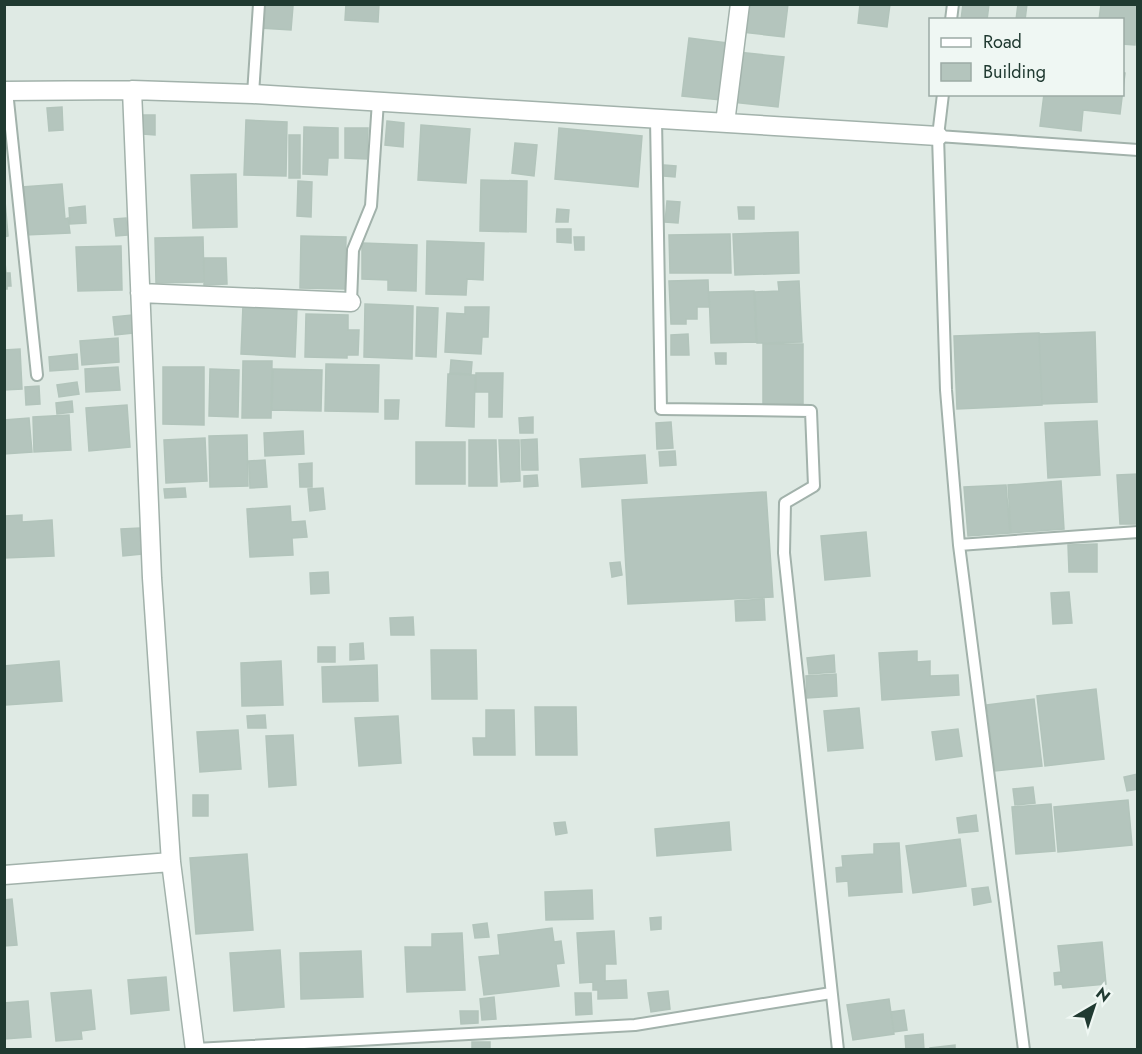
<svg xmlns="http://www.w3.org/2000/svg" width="1142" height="1054" viewBox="0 0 1142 1054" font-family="Jost,sans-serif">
  <rect width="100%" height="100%" fill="#dfeae4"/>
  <!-- building -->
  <path fill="#b4c5bd" stroke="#b2c4bb" stroke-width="1.5" d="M262 4 293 6 291 30 260 28Z
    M346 4H379L378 22 345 20Z
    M746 4H788L784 37 742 32Z
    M860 4H890L887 27 858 23Z
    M963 4H989L987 20H961Z
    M1018 4H1027L1025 20H1016Z
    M1101 4H1138L1135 45 1122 44V20H1099Z
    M689 38 727 43 721 100 682 96Z
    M737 52 784 57 778 107 732 102Z
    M1122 72 1125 73 1120 114 1083 110 1081 131 1040 126 1044 94H1122Z
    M62 107 63 130 49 131 47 108Z
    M143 115H155V135L143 134Z
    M246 120 287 122 286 176 244 175Z
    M387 121 404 123 403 147 385 145Z
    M421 125 470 129 466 183 418 180Z
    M304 127 338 128V158H328L327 175 303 174Z
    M345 128H368L367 159 345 158Z
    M559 128 642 136 638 187 555 179Z
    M289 135H300V178H289Z
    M515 143 537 145 534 176 512 173Z
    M664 165 676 166 675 177 664 176Z
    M236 174 237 227 193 228 191 175Z
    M481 180 527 181 526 232 480 231Z
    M298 181 312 182 311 217 297 216Z
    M62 184 65 219 68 218 70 233 25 235 22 187Z
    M4 189 8 236 4 237Z
    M667 201 680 202 678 223 665 222Z
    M85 206 86 223 70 224 69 208Z
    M738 207H754V219H739Z
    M557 209 569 210 568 222H556Z
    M126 218 127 235 116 236 114 219Z
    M557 229H571V243L557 242Z
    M798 232 799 273 735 275 733 234Z
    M730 234 731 273H670L669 235Z
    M301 236 346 237 345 289 300 288Z
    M203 237 204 282 156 283 155 238Z
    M574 237H584V250H575Z
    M427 241 484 243 483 280 467 279 466 295 426 294Z
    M362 243 417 245 416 291 388 290V280L362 279Z
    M121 246 122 290 78 291 76 247Z
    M4 251 6 273H10L11 286H7V289H4Z
    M204 258H226L227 284 204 285Z
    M708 280 709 307H697V319H686V324H671L669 281Z
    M799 281 802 342 757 343 755 292 779 291 778 282Z
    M754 291 756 342 711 343 709 292Z
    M365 304 413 306 412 359 364 357Z
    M243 305 297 308 295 357 241 354Z
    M417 307 438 308 436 357 416 356Z
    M465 307H489L488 337H482L481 354 445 352 447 313 465 314Z
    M306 314 348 315V330H359L358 355H347V358L305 357Z
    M132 315 133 333 115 335 113 317Z
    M1095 332 1097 402 1042 404 1039 334Z
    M1039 333 1042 405 957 409 954 336Z
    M688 334 689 355H671V335Z
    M118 338 119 362 82 365 80 341Z
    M763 344H803V404H763Z
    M20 349 22 389 4 390V350Z
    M715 353H726V364H716Z
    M77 354 78 369 50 371 49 357Z
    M451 360 472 362 471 374 450 373Z
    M243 361H272L271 418H242Z
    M326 364 379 365 378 412 325 411Z
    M118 367 120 390 86 392 85 369Z
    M163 367H204V425L163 424Z
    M210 369 239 370 238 417 209 416Z
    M273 369 322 370 321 411 272 410Z
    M476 373H503L502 417H489V392H476Z
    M448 374 475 375 474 427 446 426Z
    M77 382 79 394 59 397 57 385Z
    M39 386 40 404 26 405 25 387Z
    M385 400H399L398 419H385Z
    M72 401 73 412 57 414 56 403Z
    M127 405 130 447 89 451 86 408Z
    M69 415 71 450 34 452 33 417Z
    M533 417V433H520L519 418Z
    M29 418 32 452 4 454V420Z
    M1097 421 1100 475 1048 478 1045 423Z
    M671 422 673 448 657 449 656 423Z
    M303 431 304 454 265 456 264 433Z
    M247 435 248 486 210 487 209 436Z
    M205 438 207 481 166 483 164 440Z
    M537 439 538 470H522L521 440Z
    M469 440H496L497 486H469Z
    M499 440H519L520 481 501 482Z
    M416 442H465V484H416Z
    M675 451 676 465 660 466 659 452Z
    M645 455 647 483 582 487 580 459Z
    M265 460 267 487 250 488 249 461Z
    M312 463V487H300L299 464Z
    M1138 474V524H1120L1117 475Z
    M537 475 538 486 524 487V476Z
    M1061 481 1064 529 1011 533 1008 485Z
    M1006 485 1010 533 968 536 964 487Z
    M185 488 186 497 165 498 164 489Z
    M323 488 325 509 310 511 308 489Z
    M766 492 773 597 628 604 622 500Z
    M290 506 291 522 305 521 307 537 292 538 293 555 250 557 247 509Z
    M22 515V522L52 520 54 556 4 558 5 516Z
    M140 528 142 554 123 556 121 529Z
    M866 532 870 576 825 580 821 536Z
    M1097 544V572H1069L1068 545Z
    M620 562 622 575 612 577 610 563Z
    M328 572 329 593 311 594 310 573Z
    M1069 592 1072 623 1053 624 1051 593Z
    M764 599 765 620 736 621 735 601Z
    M413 617 414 635H391L390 618Z
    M363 643 364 659 350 660V644Z
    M318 647H335V662H318Z
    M431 650H476L477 699H432Z
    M917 651V662L930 661V676L958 675 959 695 882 700 879 653Z
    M834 655 835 672 809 674 807 658Z
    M59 661 62 701 6 705 4 666Z
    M281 661 283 705 242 706 241 663Z
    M377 665 378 701 323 702 322 667Z
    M836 674 837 696 807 698 806 676Z
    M1096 689 1104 759 1045 766 1037 696Z
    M1034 699 1042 766 995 771 987 705Z
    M535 707H576L577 755H536Z
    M859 708 863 748 828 751 824 711Z
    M486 710H514L515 755H474L473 738H486Z
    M265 715 266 728H248L247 716Z
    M398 716 401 763 359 766 355 718Z
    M958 729 962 756 936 760 932 732Z
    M238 730 241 769 200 772 197 732Z
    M293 735 296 785 269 787 266 736Z
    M1138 774V789L1127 791 1124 777Z
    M1033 787 1035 803 1015 805 1013 789Z
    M193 795H208V816H193Z
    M1128 800 1132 845 1058 852 1054 807Z
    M1051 804 1055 851 1016 854 1012 807Z
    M976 815 978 831 959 833 957 818Z
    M565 822 567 833 556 835 554 823Z
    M729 822 731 850 657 856 655 829Z
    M960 839 966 886 913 893 906 846Z
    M899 843 902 892 849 896 848 881 837 882 836 868 843 867 842 856 874 854V844Z
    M247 854 253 930 196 934 190 858Z
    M988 887 991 902 974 905 972 889Z
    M592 890 593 919 546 920 545 892Z
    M12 899 17 945 4 946V900Z
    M661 917V929L651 930 650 918Z
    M487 923 489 937 475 938 473 925Z
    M552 928 554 942 561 941 564 963 556 964 559 986 484 995 479 957 500 955 498 935Z
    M614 931 616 964H605V981L626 980 627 998 598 999V990H593V982L580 983 577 933Z
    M462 933 465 990 407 992 405 947H432V934Z
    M1102 942 1106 984 1063 988 1062 984 1055 985 1054 973 1061 972 1058 946Z
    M280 950 284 1007 234 1011 230 953Z
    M361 951 363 997 301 999 300 953Z
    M166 977 169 1010 131 1014 128 980Z
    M91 990 95 1029 81 1031 82 1039 56 1041 51 993Z
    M668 991 670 1009 651 1012 648 993Z
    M575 993H591L592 1014 576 1015Z
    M494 997 496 1019 482 1020 480 999Z
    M889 999 894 1034 853 1040 847 1005Z
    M28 1001 31 1037 4 1039V1003Z
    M904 1010 907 1030 894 1032 891 1012Z
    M460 1011H478V1023L461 1024Z
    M923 1034 924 1050H906L905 1036Z
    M472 1042H490V1050H472Z
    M955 1045V1050H930V1048Z"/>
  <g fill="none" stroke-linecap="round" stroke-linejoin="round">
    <defs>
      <path id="service" d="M951 20 953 4
        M7 91 37 375
        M253 94 259 4
        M943 94 938 136 1138 150
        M656 119 661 409 811 411 814 486 785 503 784 553 838 1050
        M938 136 946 390 959 545 1024 1050
        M351 302 353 250 371 206 378 101
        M959 545 1138 532
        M195 1049 635 1025 831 993"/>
      <path id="minor" d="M132 90 152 578 171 862 195 1050
        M4 91 132 90 253 94 938 136
        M725 123 740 4
        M140 293 351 302
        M4 875 171 862"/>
    </defs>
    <!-- service casing -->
    <use href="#service" stroke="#a2b2ab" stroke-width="14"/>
    <!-- minor casing -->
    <use href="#minor" stroke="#a2b2ab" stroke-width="21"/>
    <!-- service -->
    <use href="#service" stroke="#fff" stroke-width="10"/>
    <!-- minor -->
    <use href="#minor" stroke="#fff" stroke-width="18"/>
  </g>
  <!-- border -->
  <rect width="1142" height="1054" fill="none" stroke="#203a31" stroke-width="12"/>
  <!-- legend -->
  <rect x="929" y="18" width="195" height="78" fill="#eff7f3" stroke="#9caba5" stroke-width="1.5"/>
  <rect x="941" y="38" width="30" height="9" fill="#ffffff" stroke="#9caba5" stroke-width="1.5"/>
  <text x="983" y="48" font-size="18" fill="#203a31">Road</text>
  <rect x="941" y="63" width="30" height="18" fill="#b4c5bd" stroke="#9caba5" stroke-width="1.5"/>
  <text x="983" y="78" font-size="18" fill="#203a31">Building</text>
  <!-- north arrow -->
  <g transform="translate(1094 1006) rotate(39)" stroke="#eff7f3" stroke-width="4.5" paint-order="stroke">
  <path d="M0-4.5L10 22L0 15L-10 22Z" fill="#203a31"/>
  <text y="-9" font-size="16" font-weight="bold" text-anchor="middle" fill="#203a31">N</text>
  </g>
</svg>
